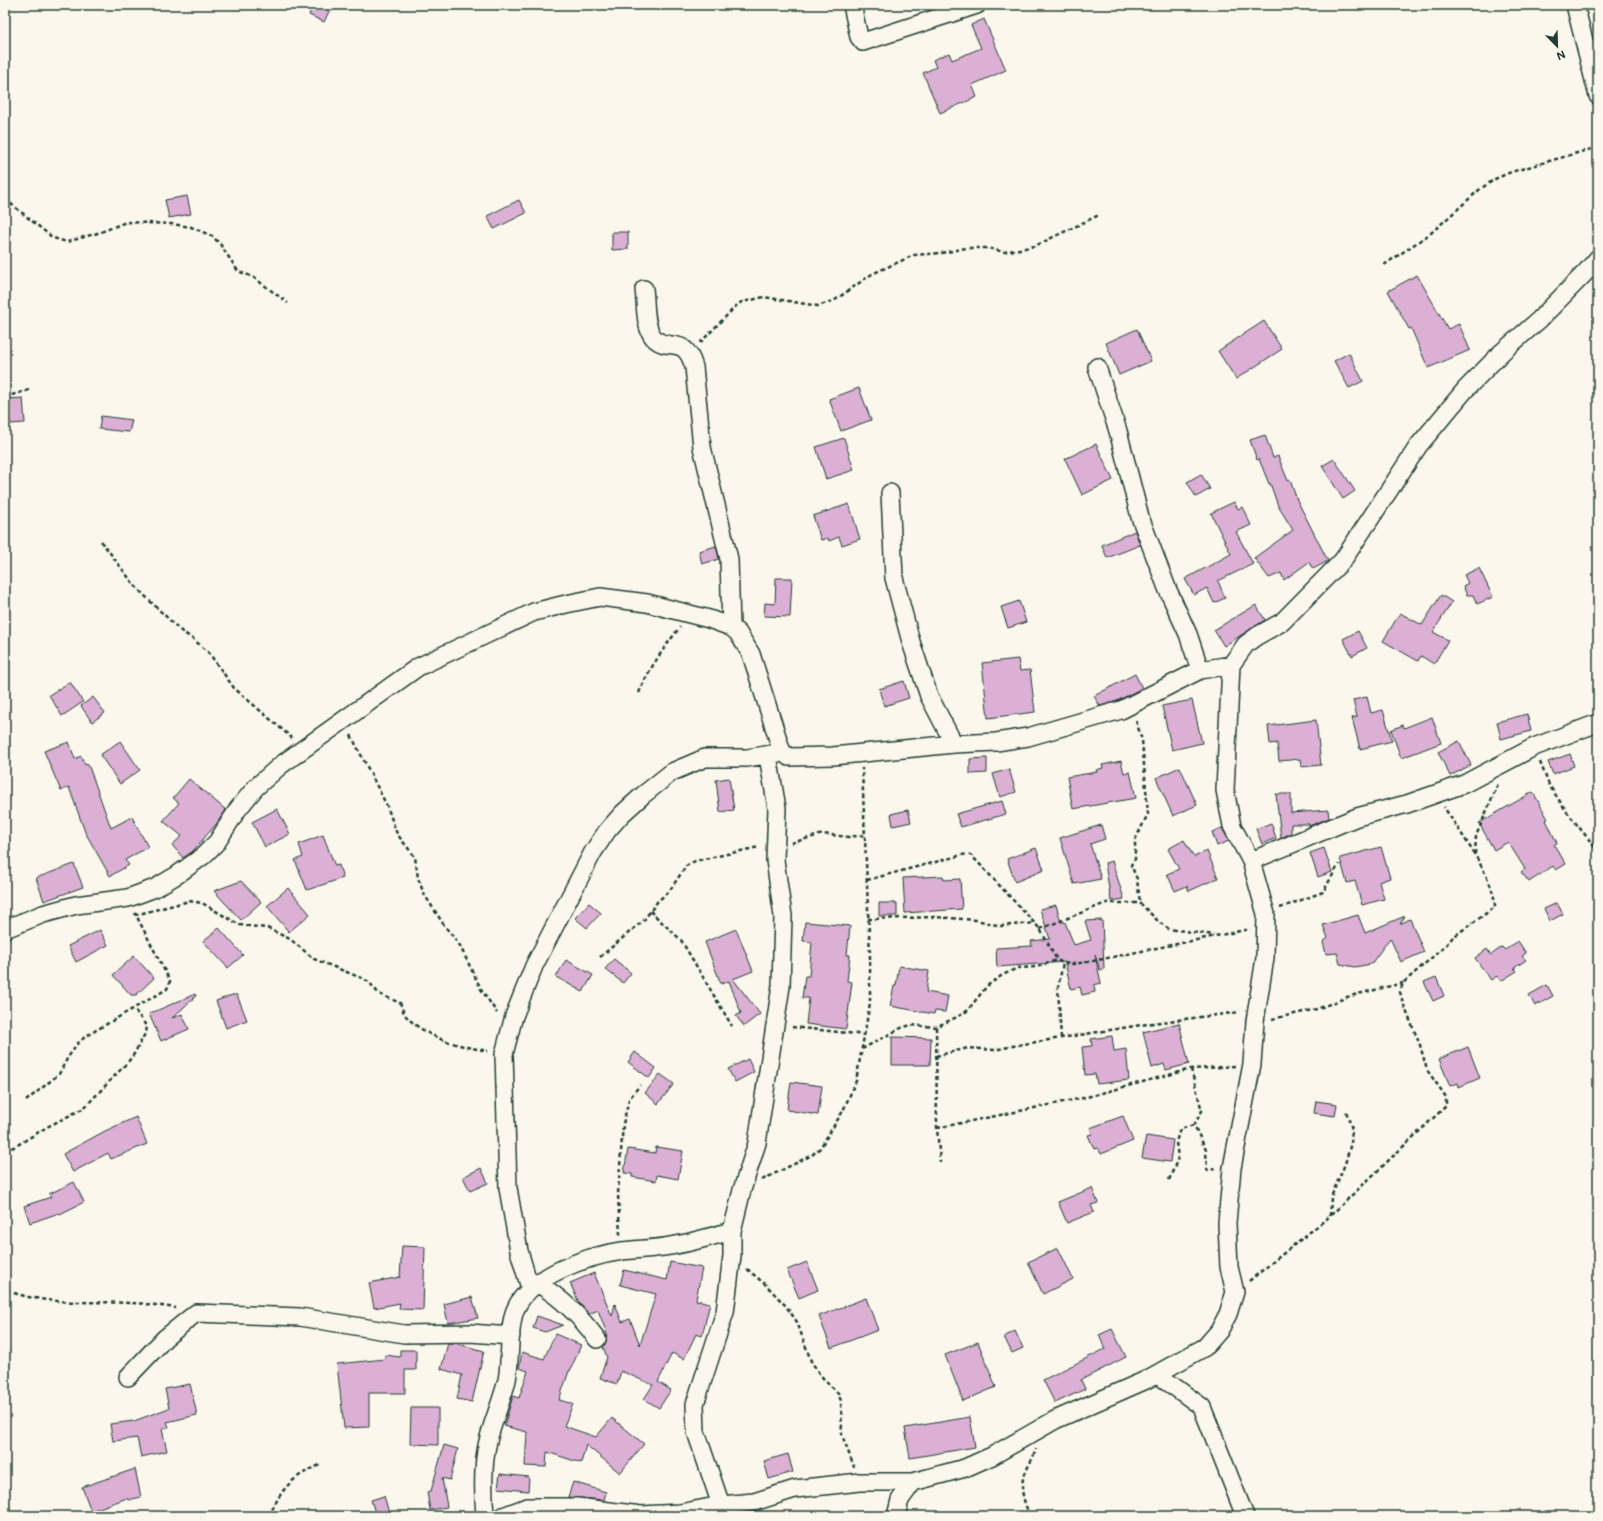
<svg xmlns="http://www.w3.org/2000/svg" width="1603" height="1521" viewBox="0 0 1603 1521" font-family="Mali,sans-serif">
  <rect width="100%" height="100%" fill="#fbf7ec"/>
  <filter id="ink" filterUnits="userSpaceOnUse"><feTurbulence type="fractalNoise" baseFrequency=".025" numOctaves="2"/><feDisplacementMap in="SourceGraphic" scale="8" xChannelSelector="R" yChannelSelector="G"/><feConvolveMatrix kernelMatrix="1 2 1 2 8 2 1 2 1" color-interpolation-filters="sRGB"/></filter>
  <g filter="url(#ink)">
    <!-- building -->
    <path fill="#dcb0d5" stroke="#1f3d34" d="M313 5H332L324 22 309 15Z
      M984 19 1006 70 972 85 977 97 940 113 923 73 936 67 933 60 949 53 952 60 981 48 971 25Z
      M187 196 191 214 169 218 165 200Z
      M519 200 526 213 494 229 487 216Z
      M612 232H628V249L612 250Z
      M1417 275 1448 329 1459 324 1470 350 1428 368 1411 328 1409 329 1388 291Z
      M1264 321 1282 349 1236 379 1218 351Z
      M1137 329 1151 361 1119 375 1106 343Z
      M1349 353 1363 381 1349 388 1334 361Z
      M859 388 871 420 841 431 829 399Z
      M23 398 25 423 10 424 8 399Z
      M101 416 132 420 129 432 99 429Z
      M1265 435 1273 458 1278 456 1288 481 1290 480 1297 500 1328 561 1313 569 1309 562 1284 580 1281 573 1269 578 1254 558 1293 530 1278 506 1270 483 1269 484 1259 459 1257 460 1250 440Z
      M844 438 854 470 826 479 816 447Z
      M1096 444 1113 480 1082 495 1065 459Z
      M1334 459 1355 491 1343 499 1322 466Z
      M1201 474 1210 489 1196 497 1187 482Z
      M1234 502 1238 509 1242 507 1251 525 1236 532 1253 564 1218 581 1225 598 1214 603 1207 588 1194 595 1185 579 1231 554 1211 513Z
      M849 504 860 539 842 545 839 537 829 541 828 538 821 540 813 516Z
      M1135 531 1140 545 1107 558 1102 545Z
      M716 546 719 559 702 564 699 551Z
      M1479 568 1493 597 1477 604 1473 595H1467L1463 586 1468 583 1464 575Z
      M776 578H792L790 617 764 616 765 603 775 604Z
      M1441 595 1452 602 1433 632 1448 640 1434 664 1421 656 1418 661 1383 641 1400 613 1422 625Z
      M1019 601 1026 622 1008 628 1001 607Z
      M1256 605 1265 620 1224 646 1214 630Z
      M1358 631 1367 648 1352 656 1343 639Z
      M1018 659 1020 671 1030 670 1035 712 988 718 982 663Z
      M1135 674 1142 688 1117 701 1100 706 1094 696Z
      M904 681 909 698 884 706 879 689Z
      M70 682 83 702 62 716 49 695Z
      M93 697 105 713 92 722 81 706Z
      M1367 697 1371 713 1383 710 1392 741 1360 749 1352 718 1357 717 1353 700Z
      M1192 700 1202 743 1172 750 1162 706Z
      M1527 714 1531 731 1501 739 1497 722Z
      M1432 717 1441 743 1401 758 1391 730 1403 725 1404 728Z
      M1316 720 1321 765 1301 767 1300 759 1279 761 1277 743 1270 744 1268 726Z
      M120 741 140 770 120 784 100 755Z
      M1459 741 1471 765 1450 776 1438 752Z
      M69 742 75 759 81 756 85 765 88 764 111 828 132 817 148 847 125 860 129 865 110 876 85 832 69 787 61 791 44 751Z
      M1570 754 1574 766 1553 774 1548 762Z
      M987 758V773L970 774V759Z
      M1121 761 1124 773 1130 772 1136 798 1073 809 1067 777 1097 772 1096 770 1103 768 1102 765Z
      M1180 767 1197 805 1173 816 1156 778Z
      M1009 769 1016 792 1000 797 993 774Z
      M729 778 734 810 720 812 716 780Z
      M189 779 226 810 217 823 193 851 183 858 172 845 182 836 163 821 179 803 173 798Z
      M1533 792 1548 819 1546 820 1557 843 1554 845 1566 864 1556 870 1553 866 1529 882 1521 872 1525 869 1508 842 1494 850 1479 823Z
      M1276 794H1291V813L1328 810 1329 818 1309 826V824H1291V833L1281 838Z
      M1002 801 1006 814 961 827 956 814Z
      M277 809 290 834 265 847 252 822Z
      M908 810 911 822 893 826 891 814Z
      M1271 823 1276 838 1262 844 1256 829Z
      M1101 825 1105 839 1090 844 1101 879 1074 884 1060 838Z
      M1222 828 1229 841 1217 846 1212 832Z
      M323 835 335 866 339 865 343 878 307 890 295 860 303 857 299 844Z
      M1184 840 1194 857 1207 851 1218 878 1189 891 1187 886 1175 891 1167 874 1179 869 1168 849Z
      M1381 847 1390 878 1379 882 1384 899 1362 905 1355 881 1347 883 1340 858Z
      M1036 848 1044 870 1015 882 1007 859Z
      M1324 848 1332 872 1318 877 1310 853Z
      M1112 861 1124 899 1111 901 1105 863Z
      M74 864 83 887 44 901 36 878Z
      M943 876 944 880 960 879 962 909 905 913 903 878Z
      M241 881 261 902 241 920 214 891Z
      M288 888 310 914 289 932 267 906Z
      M589 903 601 913 587 928 575 918Z
      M879 903H897V916H879Z
      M1557 903 1563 914 1550 921 1544 909Z
      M1056 905 1061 922H1065L1074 945 1091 940 1085 921 1102 920 1104 969 1100 970 1095 955 1101 983 1094 985 1095 992 1082 995 1080 987 1071 989 1065 962 997 967 996 948 1032 946 1031 941 1050 939 1040 909Z
      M1358 915 1365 933 1405 916 1400 924 1410 919 1424 952 1401 962 1390 938 1371 964 1355 967 1340 964 1337 953 1326 954 1323 942 1328 938 1323 925Z
      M805 922 850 926 847 955H850L847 981 852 982 846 1029 806 1024 809 998H802L805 976H809L812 942 803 941Z
      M219 928 243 955 228 968 203 941Z
      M736 929 753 971 733 979 760 1014 744 1026 736 1016 741 1013 729 981 721 984 705 942Z
      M100 930 108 945 76 962 68 946Z
      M1518 941 1526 953 1522 956 1526 960 1514 968 1517 971 1501 981 1497 976 1491 980 1475 958 1487 949 1491 955 1502 947 1505 950Z
      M134 956 154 978 136 995H131L113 975Z
      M614 959 631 973 623 983 605 969Z
      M566 960 593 975 583 992 556 977Z
      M899 966 929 971 926 992 948 996 945 1012 935 1011 934 1014 890 1006 894 986H896Z
      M1436 977 1444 996 1433 1001 1424 982Z
      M1547 985 1553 996 1535 1006 1529 995Z
      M195 994 196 996 172 1018 182 1014 189 1029 161 1041 149 1014Z
      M232 995H237L247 1020 226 1028 216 1001Z
      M1179 1023 1189 1064 1166 1070 1164 1064 1152 1068 1143 1032Z
      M1112 1036 1114 1051 1126 1049 1129 1080 1097 1084 1095 1074 1085 1075 1082 1047 1092 1046 1091 1039Z
      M892 1037 931 1038 930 1065H892Z
      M1468 1047 1480 1078 1459 1087 1458 1083 1450 1086 1439 1059Z
      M635 1052 656 1068 649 1078 628 1062Z
      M748 1059 754 1072 735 1082 728 1069Z
      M660 1074 674 1084 658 1104 645 1093Z
      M791 1082 822 1086 818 1115 787 1110Z
      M1316 1101 1337 1104 1335 1116 1314 1113Z
      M1123 1116 1133 1141 1101 1154 1098 1148 1094 1149 1088 1135 1092 1134 1090 1128Z
      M136 1117 147 1144 111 1159 108 1153 73 1172 63 1154 105 1131Z
      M1146 1136 1173 1140 1170 1162 1142 1158Z
      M656 1147 683 1151 678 1179 657 1175 656 1181 632 1177V1174L624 1173 628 1149 655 1153Z
      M481 1168 488 1183 470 1191 463 1177Z
      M74 1182 84 1202 60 1214 59 1213 30 1223 24 1206 51 1197 49 1194Z
      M1092 1188 1098 1203 1091 1205 1094 1212 1067 1223 1058 1202Z
      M402 1246 425 1247 423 1310 399 1309 400 1303 374 1308 369 1283 400 1277Z
      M1058 1248 1073 1279 1043 1294 1028 1262Z
      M670 1262 702 1268 696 1300 710 1303 702 1336 696 1334 684 1359 672 1353 658 1382 671 1390 659 1408 644 1399 653 1385 621 1371 617 1384 600 1378 607 1357 603 1347 606 1342 607 1334 598 1310 589 1314 579 1303 570 1283 594 1273 612 1316 615 1304 622 1322 630 1319 640 1345 656 1294 620 1285 624 1270 667 1280Z
      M807 1262 818 1290 799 1298 787 1270Z
      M472 1297 478 1318 448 1323 444 1304Z
      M866 1298 878 1330 831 1348 819 1316Z
      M537 1316 563 1325 545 1332 533 1328Z
      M1112 1329 1126 1357 1081 1380 1085 1389 1055 1403 1043 1380 1105 1349 1099 1335Z
      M1015 1331 1023 1348 1012 1353 1004 1337Z
      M555 1334 581 1345 570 1371H569L559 1400 573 1404 564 1426 596 1437 612 1418 644 1444 620 1473 586 1445 581 1463 547 1452 546 1467 525 1466 527 1432 504 1426 513 1396 519 1398 528 1371 519 1368 522 1352 544 1359Z
      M978 1342 996 1387 963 1401 945 1355Z
      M448 1343H455L484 1351 472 1402 457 1399 462 1375 441 1369Z
      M400 1350H416V1370H405V1393H369V1427L344 1428 337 1364 385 1359V1355L400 1357Z
      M190 1384 197 1415 167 1422 169 1427 162 1429 167 1451 141 1457 137 1438 113 1441 110 1424 134 1421 169 1408 165 1389Z
      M411 1408H438V1445L410 1444Z
      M970 1417 975 1447 910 1458 905 1428Z
      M444 1445 458 1449 450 1480 442 1478 447 1507 430 1510 427 1492 431 1491Z
      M788 1454 793 1472 769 1479 764 1461Z
      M135 1469 141 1497 128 1500 127 1498 91 1511 82 1487Z
      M500 1474 529 1477 528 1491 498 1488Z
      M573 1482 606 1492 604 1500 568 1497Z
      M384 1496 390 1516H376L371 1500Z"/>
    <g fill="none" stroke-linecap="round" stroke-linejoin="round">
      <defs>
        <path id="minor" d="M852 5 859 37 863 42 977 5
          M1575 5 1598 96
          M644 289C646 303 644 327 654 338 669 353 684 333 694 367L702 447 729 559 731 627
          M1097 367 1118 431 1140 517 1167 588 1188 634 1200 670
          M890 493 894 578 911 642 929 696 954 744
          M1251 861 1357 817 1407 804 1464 784 1534 747 1598 723
          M5 929 43 914 76 905 128 898 155 888 177 875 203 856 217 842 238 809 256 787 281 765 418 667 534 612 566 604 600 597 647 603 709 619 731 627 738 633 751 654 782 752 789 757 833 756 954 744 996 742 1028 737 1121 710 1200 670 1231 665
          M537 1283C562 1298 580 1316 597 1339
          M530 1288 519 1251 508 1188 504 1054 514 1016 534 966 593 852 607 831 622 814 643 795 672 772 705 758H747L778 753
          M1157 1374 1202 1407 1245 1516
          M128 1377 165 1338 196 1313 300 1317 404 1334 470 1333 511 1336
          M721 1505 696 1432 695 1404 725 1312 732 1256V1231L742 1190 757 1143 781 986 783 916 775 860 777 808 768 756
          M485 1516C483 1491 482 1465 488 1441 493 1420 502 1401 507 1380 511 1360 508 1324 516 1308 531 1275 588 1256 622 1251 638 1249 655 1249 670 1246 691 1243 712 1236 732 1231
          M503 1516 527 1507H577L641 1515 680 1513 721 1505 754 1502 795 1489 860 1482H913
          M896 1516 900 1500 913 1482 965 1468 992 1456 1055 1420 1146 1380 1205 1347 1219 1331 1228 1314 1235 1292 1229 1267 1227 1223 1229 1200 1232 1168 1252 1064 1255 1021 1265 958 1266 914 1251 861 1232 826 1225 790 1231 665 1246 644 1257 636 1282 622 1343 560 1419 445 1465 390 1502 352 1539 320 1585 273 1598 258"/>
      </defs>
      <!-- minor casing -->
      <use href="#minor" stroke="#1f3d34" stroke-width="20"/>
      <!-- path -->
      <path stroke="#1f3d34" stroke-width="2.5" stroke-dasharray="4 3" stroke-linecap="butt" d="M5 11 13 5
        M5 199 53 238 67 242 101 232 126 222 172 224 191 227 212 236 220 244 238 271 253 277 288 303
        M1384 265 1431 233 1479 190 1495 179 1511 172 1598 147
        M700 343 739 303 764 297 818 306 835 300 872 274 914 255 942 253 966 248H988L1004 252 1035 246 1099 215
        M5 397 29 390
        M101 541 135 586 150 601 181 631 193 639 209 653 234 688 292 738
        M639 693C649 668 664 648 680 627
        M1136 721 1142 740 1148 814 1135 840V859L1131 865 1137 879 1140 903 1159 922 1169 929 1214 935
        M351 735 387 806 397 834 415 857 418 878 424 894 444 925 459 944 481 989 497 1013
        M1540 762 1549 785 1567 812 1598 851
        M791 843 823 834 848 837 865 835
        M1475 854 1476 836 1498 784
        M867 880 962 855 968 854 972 856 1040 929 1057 960 1063 963 1073 964 1093 961 1250 929
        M1280 908 1323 892 1339 864
        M650 911 681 940 732 1026
        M135 915 189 901 202 903 240 925 267 928 290 939 314 959 364 979 369 982 379 994 400 1003C402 1007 403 1013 406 1016 427 1039 459 1046 488 1051
        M868 919 936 917 976 920 1001 926 1034 923
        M1040 929 1106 903H1140
        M600 957 644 920 657 902 670 890 686 866 695 861 759 847
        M1272 1019 1317 1009 1350 996 1403 983
        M792 1027 865 1035
        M936 1027 937 1128 940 1162
        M1061 1038 1058 988 1063 963
        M862 1049 901 1028 911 1025 936 1027 957 1017 967 1011 987 986 1001 976 1017 968 1037 967 1057 960
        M936 1056 968 1048 994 1050 1018 1045 1153 1023 1240 1012
        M1191 1069 1202 1111 1194 1125 1206 1150 1207 1170 1216 1169
        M26 1101 59 1074 67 1059 76 1045 86 1036 167 989 170 981 135 913
        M937 1128 1083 1098 1191 1069 1235 1066
        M5 1151 16 1146 47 1127 84 1108 128 1062 134 1054 146 1032 147 1027 134 1009
        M762 1180 812 1155 820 1148 843 1111 856 1081 870 1003V956L862 768
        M1169 1180 1178 1158 1176 1142 1180 1129 1194 1125
        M1330 1216 1331 1197 1345 1164 1351 1143 1352 1129 1346 1111
        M620 1235 618 1194 623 1124 629 1099 640 1085
        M747 1269 766 1285 786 1306 797 1322 811 1361 820 1375 838 1393 841 1401 842 1435 854 1467
        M1249 1281 1330 1216 1446 1106V1097L1427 1070 1420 1045 1403 1003 1400 992 1403 983 1444 947 1453 937 1495 907C1495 878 1460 833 1444 807
        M14 1293C51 1305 91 1301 130 1303 145 1303 161 1306 176 1308
        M269 1516C283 1486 292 1477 322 1464
        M1030 1516C1025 1505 1020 1491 1023 1479 1026 1469 1033 1459 1036 1449"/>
      <!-- minor -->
      <use href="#minor" stroke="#fbf7ec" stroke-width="17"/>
    </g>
  </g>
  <!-- margin -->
  <rect width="1603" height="1521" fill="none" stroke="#fbf7ec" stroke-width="20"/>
  <rect x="10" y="10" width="1583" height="1501" fill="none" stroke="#1f3d34" stroke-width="1.5" filter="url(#ink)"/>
  <!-- north arrow -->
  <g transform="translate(1557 46) rotate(157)" stroke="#fbf7ec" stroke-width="3" paint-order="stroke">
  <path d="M0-3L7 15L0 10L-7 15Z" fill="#1f3d34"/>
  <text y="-6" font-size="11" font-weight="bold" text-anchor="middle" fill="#1f3d34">N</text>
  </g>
</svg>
